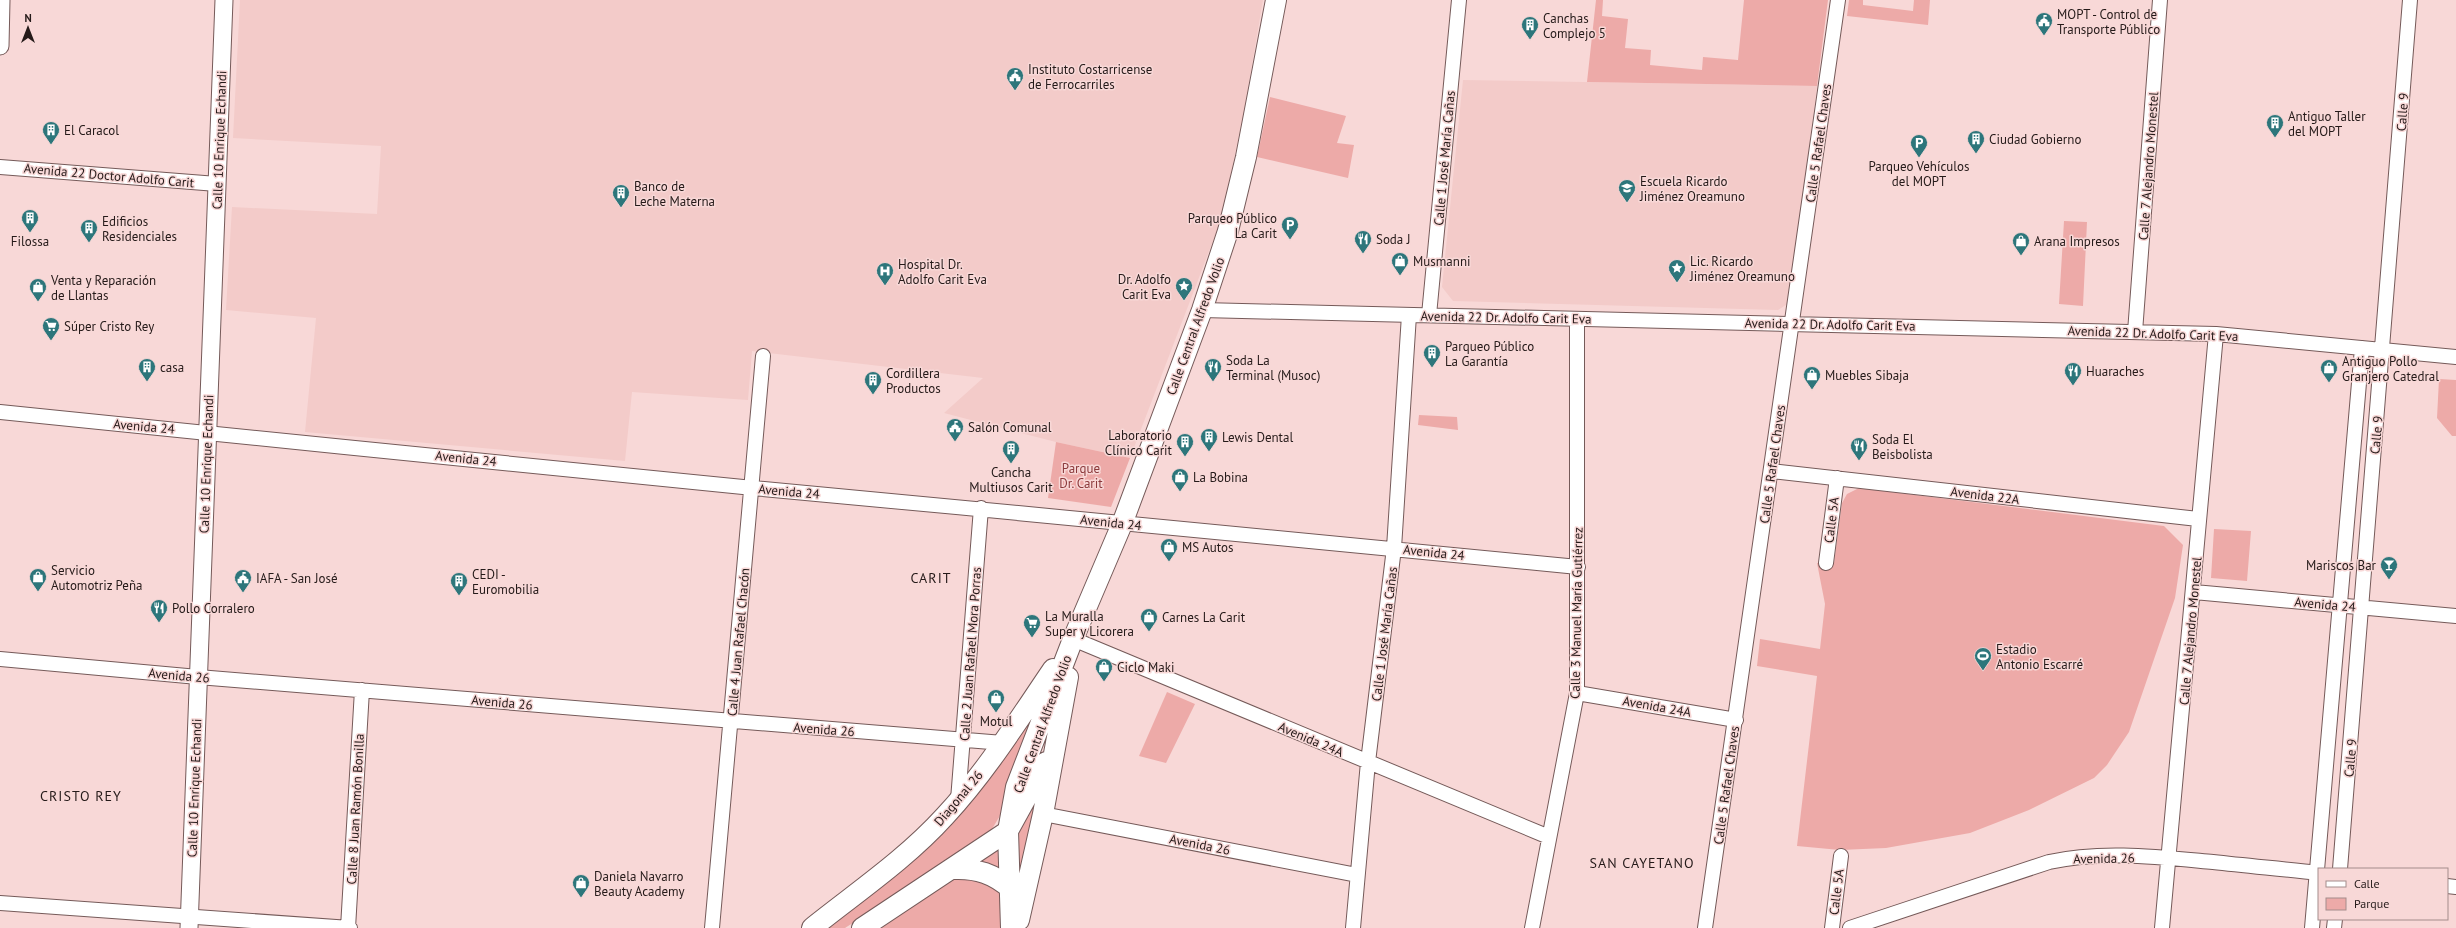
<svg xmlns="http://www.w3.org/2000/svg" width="2456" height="928" viewBox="0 0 2456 928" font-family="'PT Sans',sans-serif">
  <rect width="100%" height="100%" fill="#f8d8d7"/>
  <!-- built -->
  <path fill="#f3cbc9" d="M240 0H1263L1244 112 1221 220 1130 458 1056 442 944 413 983 378 752 351 748 400 632 392 625 461 305 432 316 318 226 310 232 207 377 214 381 146 233 138Z
    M1463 80 1817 86 1789 303 1778 310 1453 301 1442 287Z"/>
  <!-- green -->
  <path fill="#edaaa8" d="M1596 0H1603L1602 16 1628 19 1625 48 1651 50 1650 65 1702 70 1703 57 1738 60 1744 0H1828L1817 86 1587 82Z
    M1849 0H1863V5L1913 11 1914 0H1930L1928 25 1847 16Z
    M1270 97 1346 116 1337 143 1354 145 1348 178 1257 157Z
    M2064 221 2087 222 2083 306 2059 304Z
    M2439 379 2456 380V436H2452L2437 418Z
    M1419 415 1457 417 1458 430 1418 425Z
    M1056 442 1130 458 1111 507 1048 498Z
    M1859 488 2164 526 2183 545 2175 598 2129 732 2107 765 2094 778 2029 810 1970 833 1886 848 1840 850 1797 846 1817 676 1757 666 1760 639 1820 649 1825 604 1817 563H1834L1842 503 1847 494Z
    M2214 529 2251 531 2247 581 2211 578Z
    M1058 673 1001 814 992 829 977 842 845 928H827L930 841Z
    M1167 692 1195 704 1166 763 1139 756Z
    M1040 785 1015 922V824Z
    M1003 843 1008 873 977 861Z
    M972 875 1003 889 1001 928H881L951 880Z"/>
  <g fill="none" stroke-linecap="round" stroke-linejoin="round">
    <defs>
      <path id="minor" d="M0 167 217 184
        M1202 310 2216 334 2456 357
        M1429 315 1459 0
        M2135 332 2160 0
        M0 412C251 436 502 465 753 488 1028 514 1303 539 1578 567
        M1771 471 2198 519
        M1826 563 1837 478
        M2194 592 2456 616
        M1073 639 1549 837
        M0 659 198 677 1003 743
        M1577 693 1736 720
        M958 800 981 508
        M1043 814 1357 875
        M2340 869 2410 0
        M2447 886 2456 887
        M0 903 350 928
        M348 928 362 690
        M712 928 763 356
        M1353 928 1368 762 1394 548 1409 315
        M1532 928 1577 693V319
        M1705 928 1838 0
        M1832 928 1841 856
        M1850 928 2049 862C2102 850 2159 857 2213 862 2248 866 2284 869 2319 873
        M2162 928 2216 334
        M2312 928 2362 348
        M2334 928 2335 919"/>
      <path id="tertiary" d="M0 46 1 0
        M189 928 224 0"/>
      <path id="secondary" d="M954 869C977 868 994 874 1011 889
        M1019 920 1043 814 1068 677
        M812 928C857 892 906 859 945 816 986 772 1019 719 1053 669
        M862 928 1008 831 1046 762
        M1011 928 1008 831 1016 787 1073 639 1122 524 1202 310 1228 231 1246 157 1276 0"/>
    </defs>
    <!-- minor casing -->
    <use href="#minor" stroke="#755a59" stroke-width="16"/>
    <!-- tertiary casing -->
    <use href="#tertiary" stroke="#755a59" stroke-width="19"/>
    <!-- secondary casing -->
    <use href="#secondary" stroke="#755a59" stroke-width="22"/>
    <!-- minor -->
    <use href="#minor" stroke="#fff" stroke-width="14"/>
    <!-- tertiary -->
    <use href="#tertiary" stroke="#fff" stroke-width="17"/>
    <!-- secondary -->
    <use href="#secondary" stroke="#fff" stroke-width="20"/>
  </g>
  <!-- icons -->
  <defs>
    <symbol id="civic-pin" viewBox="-11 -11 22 30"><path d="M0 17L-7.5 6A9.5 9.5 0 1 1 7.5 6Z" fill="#2d767b" stroke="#f8d8d7"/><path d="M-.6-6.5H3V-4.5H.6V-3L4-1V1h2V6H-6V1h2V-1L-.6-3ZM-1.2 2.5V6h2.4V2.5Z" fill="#fff"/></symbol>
    <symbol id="building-pin" viewBox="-11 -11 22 30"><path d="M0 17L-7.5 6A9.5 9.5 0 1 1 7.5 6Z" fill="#2d767b" stroke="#f8d8d7"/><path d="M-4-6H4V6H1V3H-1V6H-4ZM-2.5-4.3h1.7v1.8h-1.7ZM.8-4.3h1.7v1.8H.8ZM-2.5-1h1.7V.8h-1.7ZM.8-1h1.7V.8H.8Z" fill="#fff"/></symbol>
    <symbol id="parking-pin" viewBox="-11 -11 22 30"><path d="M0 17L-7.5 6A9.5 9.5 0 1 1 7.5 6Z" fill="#2d767b" stroke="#f8d8d7"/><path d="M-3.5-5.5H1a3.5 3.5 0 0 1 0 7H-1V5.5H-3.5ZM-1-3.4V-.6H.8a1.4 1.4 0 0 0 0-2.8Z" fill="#fff"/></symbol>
    <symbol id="school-pin" viewBox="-11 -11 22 30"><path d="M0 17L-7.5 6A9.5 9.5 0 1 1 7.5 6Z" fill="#2d767b" stroke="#f8d8d7"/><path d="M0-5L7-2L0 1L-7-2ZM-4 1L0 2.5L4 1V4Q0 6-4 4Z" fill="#fff"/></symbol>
    <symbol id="restaurant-pin" viewBox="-11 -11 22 30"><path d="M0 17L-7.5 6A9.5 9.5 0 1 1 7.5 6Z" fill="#2d767b" stroke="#f8d8d7"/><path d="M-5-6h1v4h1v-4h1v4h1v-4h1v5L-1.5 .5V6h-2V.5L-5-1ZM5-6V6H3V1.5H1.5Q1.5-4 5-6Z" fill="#fff"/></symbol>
    <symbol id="shop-pin" viewBox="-11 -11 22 30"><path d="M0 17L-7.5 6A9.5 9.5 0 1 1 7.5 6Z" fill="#2d767b" stroke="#f8d8d7"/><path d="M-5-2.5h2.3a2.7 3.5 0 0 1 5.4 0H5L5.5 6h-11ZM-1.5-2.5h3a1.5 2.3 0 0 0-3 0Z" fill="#fff"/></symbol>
    <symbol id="sight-pin" viewBox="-11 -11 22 30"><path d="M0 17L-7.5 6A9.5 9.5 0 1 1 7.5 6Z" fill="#2d767b" stroke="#f8d8d7"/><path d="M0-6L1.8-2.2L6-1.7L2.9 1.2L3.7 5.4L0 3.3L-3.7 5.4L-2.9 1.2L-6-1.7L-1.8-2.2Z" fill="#fff"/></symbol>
    <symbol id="hospital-pin" viewBox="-11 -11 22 30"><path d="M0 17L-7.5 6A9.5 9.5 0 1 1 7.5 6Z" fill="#2d767b" stroke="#f8d8d7"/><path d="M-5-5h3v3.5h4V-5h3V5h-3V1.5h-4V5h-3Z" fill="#fff"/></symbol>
    <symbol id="supermarket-pin" viewBox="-11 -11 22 30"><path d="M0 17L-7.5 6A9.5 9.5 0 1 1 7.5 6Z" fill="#2d767b" stroke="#f8d8d7"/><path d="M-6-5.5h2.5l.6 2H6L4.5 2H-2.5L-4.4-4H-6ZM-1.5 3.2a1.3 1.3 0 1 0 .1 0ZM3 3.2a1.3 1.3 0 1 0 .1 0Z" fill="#fff"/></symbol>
    <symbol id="bar-pin" viewBox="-11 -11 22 30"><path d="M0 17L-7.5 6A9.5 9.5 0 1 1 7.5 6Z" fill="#2d767b" stroke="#f8d8d7"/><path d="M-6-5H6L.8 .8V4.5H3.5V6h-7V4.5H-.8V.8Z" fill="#fff"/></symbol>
    <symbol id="stadium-pin" viewBox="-11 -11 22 30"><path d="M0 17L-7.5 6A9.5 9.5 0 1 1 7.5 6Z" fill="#2d767b" stroke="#f8d8d7"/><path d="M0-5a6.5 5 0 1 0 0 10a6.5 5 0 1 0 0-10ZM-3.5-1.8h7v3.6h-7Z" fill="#fff"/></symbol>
  </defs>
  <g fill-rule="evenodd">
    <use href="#civic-pin" x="2034" y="11" width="20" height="27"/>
    <use href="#building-pin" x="1520" y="15" width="20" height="27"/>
    <use href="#civic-pin" x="1005" y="66" width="20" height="27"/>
    <use href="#building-pin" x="2265" y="113" width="20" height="27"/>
    <use href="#building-pin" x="41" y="120" width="20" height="27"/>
    <use href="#building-pin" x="1966" y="129" width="20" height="27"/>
    <use href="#parking-pin" x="1909" y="133" width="20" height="27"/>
    <use href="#school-pin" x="1617" y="178" width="20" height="27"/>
    <use href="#building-pin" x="611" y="183" width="20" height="27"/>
    <use href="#building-pin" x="20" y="208" width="20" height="27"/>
    <use href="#parking-pin" x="1280" y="215" width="20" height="27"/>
    <use href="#building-pin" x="79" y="218" width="20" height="27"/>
    <use href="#restaurant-pin" x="1353" y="229" width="20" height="27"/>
    <use href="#shop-pin" x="2011" y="231" width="20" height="27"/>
    <use href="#shop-pin" x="1390" y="251" width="20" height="27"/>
    <use href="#sight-pin" x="1667" y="258" width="20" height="27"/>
    <use href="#hospital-pin" x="875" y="261" width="20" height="27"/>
    <use href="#sight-pin" x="1174" y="276" width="20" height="27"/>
    <use href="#shop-pin" x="28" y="277" width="20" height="27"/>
    <use href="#supermarket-pin" x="41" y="316" width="20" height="27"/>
    <use href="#building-pin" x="1422" y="343" width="20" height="27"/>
    <use href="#building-pin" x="137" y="357" width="20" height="27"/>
    <use href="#restaurant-pin" x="1203" y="357" width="20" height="27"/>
    <use href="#shop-pin" x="2319" y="358" width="20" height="27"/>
    <use href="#restaurant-pin" x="2063" y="361" width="20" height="27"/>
    <use href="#shop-pin" x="1802" y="365" width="20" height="27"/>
    <use href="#building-pin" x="863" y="370" width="20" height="27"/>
    <use href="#civic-pin" x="945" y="417" width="20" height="27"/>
    <use href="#building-pin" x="1199" y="427" width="20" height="27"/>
    <use href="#building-pin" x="1175" y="432" width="20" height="27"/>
    <use href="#restaurant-pin" x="1849" y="436" width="20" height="27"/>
    <use href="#building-pin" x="1001" y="439" width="20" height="27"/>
    <use href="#shop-pin" x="1170" y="467" width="20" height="27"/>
    <use href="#shop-pin" x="1159" y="537" width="20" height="27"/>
    <use href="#bar-pin" x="2379" y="555" width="20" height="27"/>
    <use href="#shop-pin" x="28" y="567" width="20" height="27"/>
    <use href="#civic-pin" x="233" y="568" width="20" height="27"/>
    <use href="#building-pin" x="449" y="571" width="20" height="27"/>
    <use href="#restaurant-pin" x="149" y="598" width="20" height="27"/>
    <use href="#shop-pin" x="1139" y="607" width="20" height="27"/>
    <use href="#supermarket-pin" x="1022" y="613" width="20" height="27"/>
    <use href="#stadium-pin" x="1973" y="646" width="20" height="27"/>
    <use href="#shop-pin" x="1094" y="657" width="20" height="27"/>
    <use href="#shop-pin" x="986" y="688" width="20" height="27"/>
    <use href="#shop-pin" x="571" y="873" width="20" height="27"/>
  </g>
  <g text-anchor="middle" stroke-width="3" stroke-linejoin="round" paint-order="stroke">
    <!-- poi labels -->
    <g font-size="13" fill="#251a19" stroke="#f8d8d7" text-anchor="start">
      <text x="2057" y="19">MOPT - Control de<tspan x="2057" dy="15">Transporte Público</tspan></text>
      <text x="1543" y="23">Canchas<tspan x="1543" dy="15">Complejo 5</tspan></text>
      <text x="1028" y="74">Instituto Costarricense<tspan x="1028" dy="15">de Ferrocarriles</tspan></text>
      <text x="2288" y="121">Antiguo Taller<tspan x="2288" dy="15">del MOPT</tspan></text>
      <text x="64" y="135">El Caracol</text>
      <text x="1989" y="144">Ciudad Gobierno</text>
      <text x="1919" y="171" text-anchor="middle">Parqueo Vehículos<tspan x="1919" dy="15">del MOPT</tspan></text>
      <text x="1640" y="186">Escuela Ricardo<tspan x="1640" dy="15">Jiménez Oreamuno</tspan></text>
      <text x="634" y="191">Banco de<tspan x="634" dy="15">Leche Materna</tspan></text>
      <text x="1277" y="223" text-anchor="end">Parqueo Público<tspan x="1277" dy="15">La Carit</tspan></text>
      <text x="102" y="226">Edificios<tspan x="102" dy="15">Residenciales</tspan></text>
      <text x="1376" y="244">Soda J</text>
      <text x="30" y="246" text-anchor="middle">Filossa</text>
      <text x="2034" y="246">Arana Impresos</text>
      <text x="1413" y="266">Musmanni</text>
      <text x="1690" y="266">Lic. Ricardo<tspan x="1690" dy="15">Jiménez Oreamuno</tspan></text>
      <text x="898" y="269">Hospital Dr.<tspan x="898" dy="15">Adolfo Carit Eva</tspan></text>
      <text x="1171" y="284" text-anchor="end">Dr. Adolfo<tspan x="1171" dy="15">Carit Eva</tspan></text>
      <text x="51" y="285">Venta y Reparación<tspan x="51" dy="15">de Llantas</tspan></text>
      <text x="64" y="331">Súper Cristo Rey</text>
      <text x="1445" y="351">Parqueo Público<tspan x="1445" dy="15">La Garantía</tspan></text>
      <text x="1226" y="365">Soda La<tspan x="1226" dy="15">Terminal (Musoc)</tspan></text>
      <text x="2342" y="366">Antiguo Pollo<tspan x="2342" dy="15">Granjero Catedral</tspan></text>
      <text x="160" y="372">casa</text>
      <text x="2086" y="376">Huaraches</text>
      <text x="886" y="378">Cordillera<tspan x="886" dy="15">Productos</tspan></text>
      <text x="1825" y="380">Muebles Sibaja</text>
      <text x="968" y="432">Salón Comunal</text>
      <text x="1172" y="440" text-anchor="end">Laboratorio<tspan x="1172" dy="15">Clínico Carit</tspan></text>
      <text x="1222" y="442">Lewis Dental</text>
      <text x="1872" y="444">Soda El<tspan x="1872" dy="15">Beisbolista</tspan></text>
      <text x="1011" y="477" text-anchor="middle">Cancha<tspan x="1011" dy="15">Multiusos Carit</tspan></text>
      <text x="1193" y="482">La Bobina</text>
      <text x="1182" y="552">MS Autos</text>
      <text x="2376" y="570" text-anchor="end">Mariscos Bar</text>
      <text x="51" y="575">Servicio<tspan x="51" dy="15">Automotriz Peña</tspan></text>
      <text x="472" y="579">CEDI -<tspan x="472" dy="15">Euromobilia</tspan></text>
      <text x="256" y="583">IAFA - San José</text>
      <text x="172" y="613">Pollo Corralero</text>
      <text x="1045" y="621">La Muralla<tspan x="1045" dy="15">Super y Licorera</tspan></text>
      <text x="1162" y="622">Carnes La Carit</text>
      <text x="1996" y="654">Estadio<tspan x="1996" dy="15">Antonio Escarré</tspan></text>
      <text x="1117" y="672">Ciclo Maki</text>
      <text x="996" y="726" text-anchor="middle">Motul</text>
      <text x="594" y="881">Daniela Navarro<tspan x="594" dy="15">Beauty Academy</tspan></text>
    </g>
    <!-- street labels -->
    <g font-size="13" fill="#251a19" stroke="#f8d8d7">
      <text transform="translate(2402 112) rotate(-86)" y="5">Calle 9</text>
      <text transform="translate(219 140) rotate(-88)" y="5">Calle 10 Enrique Echandi</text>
      <text transform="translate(1818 143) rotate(-82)" y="5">Calle 5 Rafael Chaves</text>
      <text transform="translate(1444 158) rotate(-85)" y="5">Calle 1 José María Cañas</text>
      <text transform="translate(2148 166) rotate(-86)" y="5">Calle 7 Alejandro Monestel</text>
      <text transform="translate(109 175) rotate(5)" y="5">Avenida 22 Doctor Adolfo Carit</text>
      <text transform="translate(1506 317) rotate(1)" y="5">Avenida 22 Dr. Adolfo Carit Eva</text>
      <text transform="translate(1830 324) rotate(1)" y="5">Avenida 22 Dr. Adolfo Carit Eva</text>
      <text transform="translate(1195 326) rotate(-70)" y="5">Calle Central Alfredo Volio</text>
      <text transform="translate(2153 333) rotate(2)" y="5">Avenida 22 Dr. Adolfo Carit Eva</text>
      <text transform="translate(144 426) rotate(5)" y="5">Avenida 24</text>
      <text transform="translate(2376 435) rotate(-85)" y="5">Calle 9</text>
      <text transform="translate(466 458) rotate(6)" y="5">Avenida 24</text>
      <text transform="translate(206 464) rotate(-88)" y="5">Calle 10 Enrique Echandi</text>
      <text transform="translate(1772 464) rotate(-82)" y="5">Calle 5 Rafael Chaves</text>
      <text transform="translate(789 491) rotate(5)" y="5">Avenida 24</text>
      <text transform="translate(1985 495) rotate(7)" y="5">Avenida 22A</text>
      <text transform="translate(1831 520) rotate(-83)" y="5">Calle 5A</text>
      <text transform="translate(1111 522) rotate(6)" y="5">Avenida 24</text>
      <text transform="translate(1434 552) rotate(6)" y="5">Avenida 24</text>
      <text transform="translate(2325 604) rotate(5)" y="5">Avenida 24</text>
      <text transform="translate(1576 613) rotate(-89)" y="5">Calle 3 Manuel María Gutiérrez</text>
      <text transform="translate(2190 631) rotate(-85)" y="5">Calle 7 Alejandro Monestel</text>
      <text transform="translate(1384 634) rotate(-83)" y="5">Calle 1 José María Cañas</text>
      <text transform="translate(738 642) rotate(-85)" y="5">Calle 4 Juan Rafael Chacón</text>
      <text transform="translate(970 654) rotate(-86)" y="5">Calle 2 Juan Rafael Mora Porras</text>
      <text transform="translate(179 675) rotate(5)" y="5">Avenida 26</text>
      <text transform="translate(502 702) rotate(5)" y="5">Avenida 26</text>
      <text transform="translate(1657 706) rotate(10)" y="5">Avenida 24A</text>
      <text transform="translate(1042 724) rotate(-70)" y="5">Calle Central Alfredo Volio</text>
      <text transform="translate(824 729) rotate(4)" y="5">Avenida 26</text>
      <text transform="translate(1311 739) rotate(23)" y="5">Avenida 24A</text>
      <text transform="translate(2350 758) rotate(-85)" y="5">Calle 9</text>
      <text transform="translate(1726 785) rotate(-82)" y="5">Calle 5 Rafael Chaves</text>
      <text transform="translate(194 788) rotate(-88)" y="5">Calle 10 Enrique Echandi</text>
      <text transform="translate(958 798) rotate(-50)" y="5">Diagonal 26</text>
      <text transform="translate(355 809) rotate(-87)" y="5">Calle 8 Juan Ramón Bonilla</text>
      <text transform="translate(1200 844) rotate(11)" y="5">Avenida 26</text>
      <text transform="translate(2104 858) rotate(-1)" y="5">Avenida 26</text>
      <text transform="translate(1836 892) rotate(-83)" y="5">Calle 5A</text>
    </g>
    <!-- park labels -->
    <g font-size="13" fill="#8b393b" stroke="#f8d8d7">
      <text x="1081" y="473">Parque<tspan x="1081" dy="15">Dr. Carit</tspan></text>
    </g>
    <!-- neighbourhood labels -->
    <g font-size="14" letter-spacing="1" fill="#251a19" stroke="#f8d8d7">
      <text x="931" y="583">CARIT</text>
      <text x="81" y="801">CRISTO REY</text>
      <text x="1642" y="868">SAN CAYETANO</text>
    </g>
  </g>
  <!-- legend -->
  <rect x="2318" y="868" width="130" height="52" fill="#f8d8d7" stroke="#a48c8b"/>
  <rect x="2326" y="881" width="20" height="6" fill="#ffffff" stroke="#a48c8b"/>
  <text x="2354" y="888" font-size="12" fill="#251a19">Calle</text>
  <rect x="2326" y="898" width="20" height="12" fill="#edaaa8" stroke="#a48c8b"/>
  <text x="2354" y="908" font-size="12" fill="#251a19">Parque</text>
  <!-- north arrow -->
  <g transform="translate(28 28)" stroke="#f8d8d7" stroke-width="3" paint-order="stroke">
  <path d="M0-3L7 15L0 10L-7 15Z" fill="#251a19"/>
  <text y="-6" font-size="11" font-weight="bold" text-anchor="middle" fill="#251a19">N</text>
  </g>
</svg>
